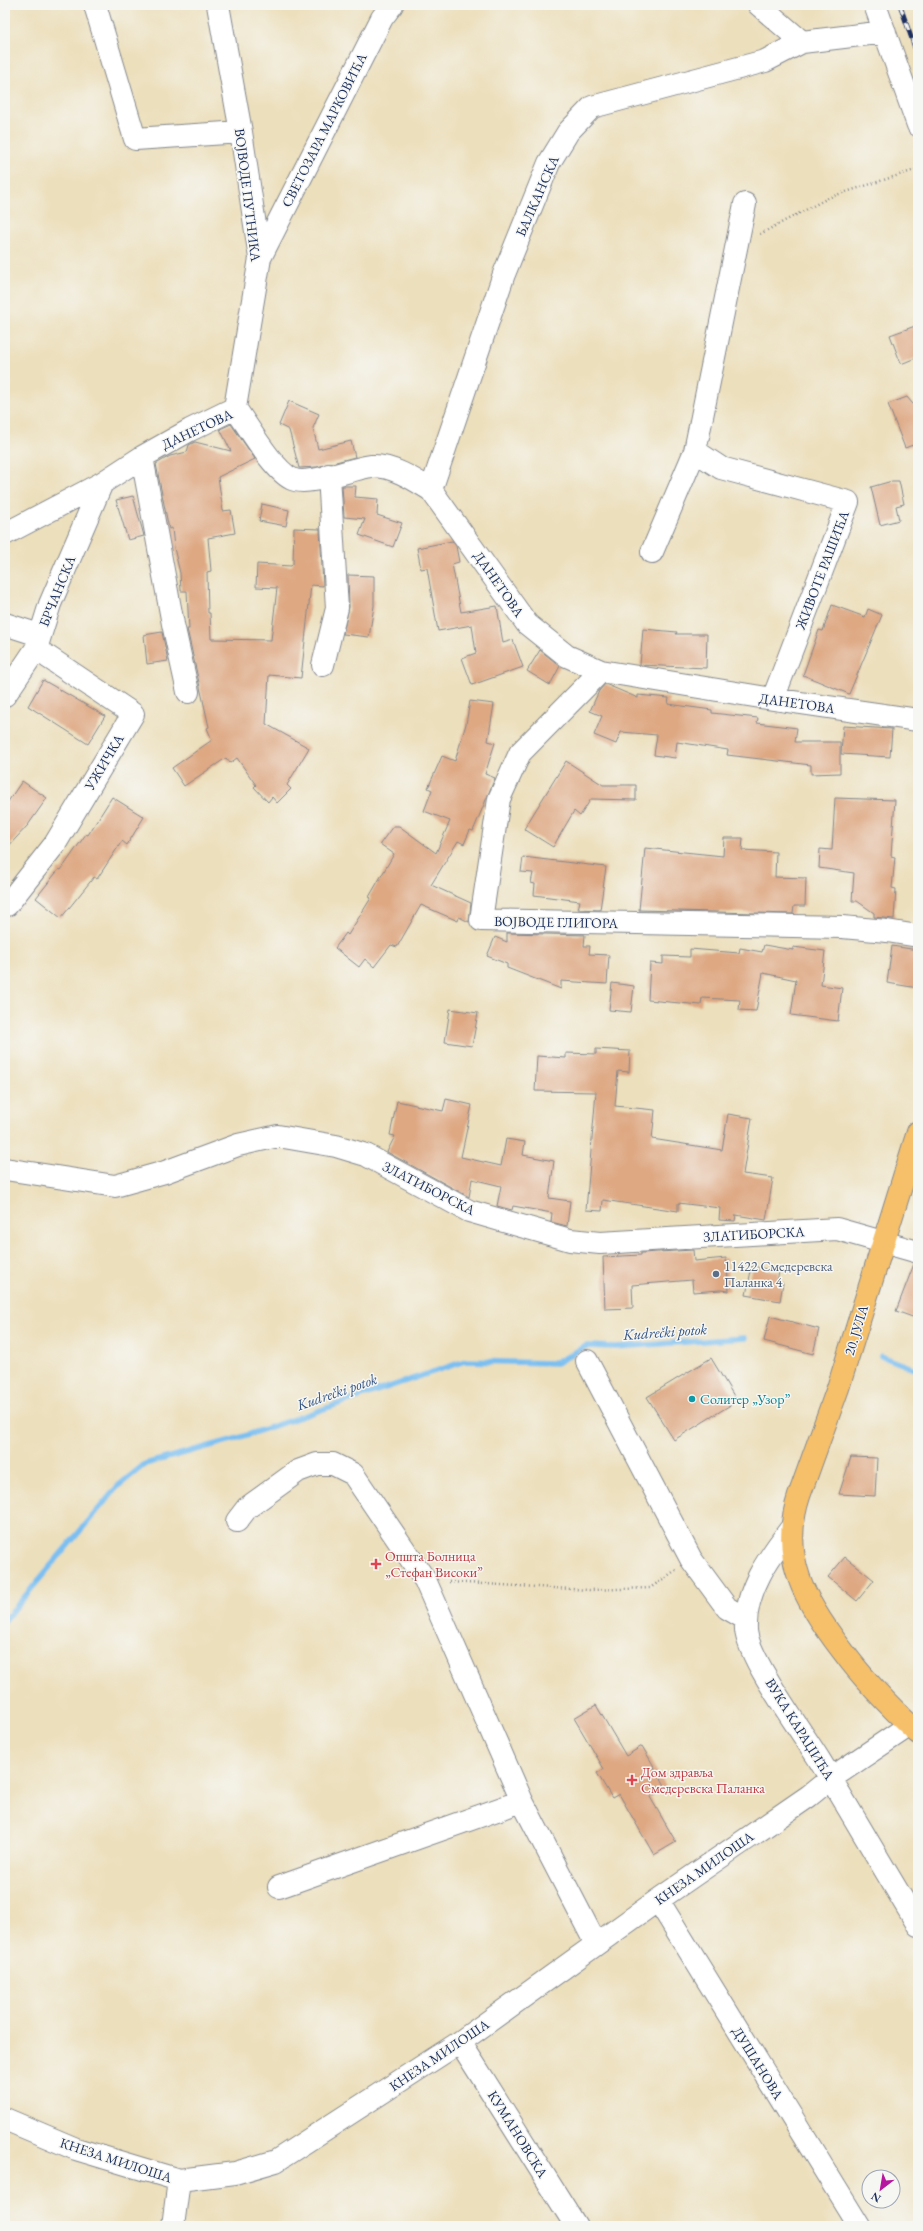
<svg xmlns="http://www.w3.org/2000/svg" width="923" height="2231" viewBox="0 0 923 2231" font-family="'EB Garamond',serif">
  <rect width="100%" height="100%" fill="#f6f6f2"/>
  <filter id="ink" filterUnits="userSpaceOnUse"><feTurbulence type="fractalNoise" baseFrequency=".025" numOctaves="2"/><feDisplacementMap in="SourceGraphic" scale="8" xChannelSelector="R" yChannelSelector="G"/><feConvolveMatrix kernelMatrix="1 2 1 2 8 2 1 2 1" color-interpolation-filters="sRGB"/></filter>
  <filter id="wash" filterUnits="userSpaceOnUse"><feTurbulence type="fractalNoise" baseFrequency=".012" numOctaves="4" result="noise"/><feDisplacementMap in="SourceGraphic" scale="16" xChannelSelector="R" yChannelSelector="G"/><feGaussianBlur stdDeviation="0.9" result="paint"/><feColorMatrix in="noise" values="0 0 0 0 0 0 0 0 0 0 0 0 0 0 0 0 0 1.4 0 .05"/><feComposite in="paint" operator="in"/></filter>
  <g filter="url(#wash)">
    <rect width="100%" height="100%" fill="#ecdfbc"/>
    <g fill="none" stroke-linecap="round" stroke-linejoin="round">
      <!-- stream -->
      <path stroke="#7abff1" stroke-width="5.5" d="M881 1356 918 1370
        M5 1620 118 1486 145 1464 235 1439 465 1361 556 1363 586 1346 616 1347 745 1338"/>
    </g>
    <g id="blocks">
      <!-- building -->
      <path fill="#dea883" d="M918 325V357L901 364 890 335Z
        M907 397 918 410V443L905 448 888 404Z
        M289 401 319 414 313 428 318 449 351 441 355 457 317 467 299 468 289 430 279 425Z
        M231 424 255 459 218 477 223 511 231 510 235 533 208 538 211 571 207 572 208 613H210L211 639 271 640 277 588 256 587 257 564 291 566 293 564 294 528 320 529 323 586 311 585 301 678 269 675 266 724 309 748 287 785 291 789 277 803 272 797 268 802 254 787 256 785 237 758 230 763 226 758 184 786 172 768 212 740 207 728 209 727 187 629H189L187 591H181L180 573 174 548 172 528 169 529 156 464 170 456 187 452 189 445 195 442 231 451 220 429Z
        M892 481H899L904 504 896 506 899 520 880 525 871 487Z
        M342 486H356L355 497 378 499 377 515 402 523 393 547 359 535 365 519 344 517Z
        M133 496 144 536 128 540 116 500Z
        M262 504 289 510 286 526 259 521Z
        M452 541 456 546 459 562 452 564 461 612 497 606 503 643 513 640 523 667 472 685 462 658 476 653 472 625 438 631 427 568 421 569 417 548Z
        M348 575 374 576V606L369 637 343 634 349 607Z
        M832 605 865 617 868 609 882 615 849 694 803 675 819 630 823 631Z
        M643 629 677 632 676 634H707L706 668 640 665Z
        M162 632 168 661 147 664 144 635Z
        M540 650 560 666 550 685 527 671Z
        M43 680 105 716 88 744 28 706Z
        M605 684 638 698V695L669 698 668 704 712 710V713L758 718 757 723 797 728 795 742H840V773L811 774V765L727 755 728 750 677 742 675 758 654 755 657 735 621 732 616 744 594 735 602 716 590 711 599 691Z
        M470 701 494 704 488 741 495 743 485 774 495 778 473 831 470 830 464 844 458 841 431 885 471 903 469 922 459 917 458 921 421 905 397 947 391 945 374 967 365 959 359 967 335 948 346 933 348 935 371 898 369 897 394 854 380 844 393 826H399L436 853 450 821 424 811 432 790 428 788 442 756 455 761 466 724Z
        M843 726 892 729 890 757 841 754Z
        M566 761 603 785H636V800L591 799 580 816 574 811 553 847 524 829Z
        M22 781 47 798 28 825 5 850V806Z
        M112 797 144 817 127 845 122 841 97 879 94 877 61 918 36 898 59 869 61 870 86 834 88 835Z
        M835 798 895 800 891 856 895 857 892 888 896 889 894 919 874 917V913L857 901H852L854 873 819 868 820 849 832 850Z
        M724 838H743L742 850 776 852 775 877 806 878 805 906H794L793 914 639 910 645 848 723 856Z
        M523 857 606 867 600 910 578 909 580 901 534 895 535 884 531 883 533 873 521 872Z
        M507 933 585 935 584 946H590L589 954 609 955 607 984 561 981V989L507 968V964L487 956 495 937 507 942Z
        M764 945 793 950V947L825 951 821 985 842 988 838 1021 791 1015 796 980 763 973 756 1011 739 1010 740 1000 702 998 701 1005 648 1000 650 963 663 964V956L690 957V949L739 953 740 948 762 952Z
        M892 946 918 950V988L887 983Z
        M612 983 634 986 631 1012 609 1010Z
        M450 1009 478 1013 472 1046 445 1042Z
        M596 1049 630 1051 629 1072 618 1071 615 1106 655 1110 652 1139 722 1150 728 1114 752 1118 743 1174 773 1178 766 1220 736 1215 735 1221 719 1220 720 1208 678 1203V1211L603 1200 602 1211 586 1210 596 1092 535 1091 537 1056 566 1058V1053L596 1054Z
        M446 1099 472 1105 461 1157 501 1166 506 1139 525 1142 523 1155 554 1161 549 1198 570 1201 567 1226 551 1222 552 1213 513 1206 512 1210 497 1206 501 1186 472 1179 469 1197 387 1152 395 1136 390 1135 397 1101 443 1111Z
        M693 1250 694 1261 726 1258 729 1291 720 1290 693 1292 692 1280 632 1285 633 1308 605 1309 603 1257 641 1255V1253Z
        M914 1264H918V1319L896 1311Z
        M752 1266 779 1272 777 1282 783 1283 780 1301 746 1295Z
        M770 1316 819 1329 813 1354 764 1341Z
        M711 1358 737 1401 674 1440 647 1397Z
        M851 1457 877 1458 875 1496 839 1494Z
        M845 1557 874 1580 857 1601 828 1577Z
        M596 1705 626 1756 642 1746 666 1787 650 1797 676 1842 654 1855 619 1794 612 1798 597 1773 604 1769 574 1718Z"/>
    </g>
  </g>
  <g filter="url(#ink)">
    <use href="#blocks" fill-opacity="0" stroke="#84878d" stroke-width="1"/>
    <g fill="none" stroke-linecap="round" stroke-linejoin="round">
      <defs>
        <path id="minor" d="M95 5 135 139 241 132
          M218 5 241 132 260 258 235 408
          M759 5 802 42
          M875 5 918 125
          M260 258 382 18 392 5
          M235 408C248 426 273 470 292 479 309 487 352 468 372 466 392 465 415 480 431 490L527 624 567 656 601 671 773 699 918 720
          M695 451 721 468 848 502 773 699
          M142 457 173 624 188 692
          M431 490 504 274 549 163 568 132 592 107 765 61 802 42 885 32
          M5 534 102 483 142 457 190 430 235 408
          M652 552 695 451 745 204
          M5 624 39 635
          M323 665 337 608 329 475
          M601 671 520 753 499 799 481 920 842 927 887 931 918 936
          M5 695 36 649 50 604 102 483
          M7 905 55 844 133 714 36 649
          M5 1169 115 1186 165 1172 238 1145 278 1136 336 1146 366 1155 469 1211 570 1240 600 1243 837 1229 918 1252
          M587 1361 691 1559 727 1608 746 1619
          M237 1521 247 1508 298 1471 317 1464H333L353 1474 425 1580 522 1801 596 1944
          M792 1527C769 1557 744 1591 746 1630 748 1659 803 1733 820 1761 853 1815 885 1871 918 1925
          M279 1887 522 1801
          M658 1900 859 2226
          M460 2042 576 2226
          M5 2119 76 2149 179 2180 235 2173 276 2161 460 2042 658 1900 809 1796 830 1779 910 1725
          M173 2226 179 2180"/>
        <path id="major" d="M918 1132 838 1388 799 1496C779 1557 805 1602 842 1650 864 1680 890 1707 918 1733"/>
      </defs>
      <!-- minor casing -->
      <use href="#minor" stroke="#84878d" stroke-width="24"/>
      <!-- major casing -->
      <use href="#major" stroke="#84878d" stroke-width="24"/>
      <!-- path -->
      <path stroke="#84878d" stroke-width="2.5" stroke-dasharray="1 3" stroke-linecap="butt" d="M760 234 830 197 918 169
        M449 1582 589 1590 650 1588 676 1570"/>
      <!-- minor -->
      <use href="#minor" stroke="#fff" stroke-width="22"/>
      <!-- major -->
      <use href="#major" stroke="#f6c06b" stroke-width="22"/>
      <defs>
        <path id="rail" d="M900 5 918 57"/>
      </defs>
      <!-- rail casing -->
      <use href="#rail" stroke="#1b2f5e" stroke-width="4.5"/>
      <!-- rail -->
      <use href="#rail" stroke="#f6f6f2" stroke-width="3" stroke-dasharray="9" stroke-linecap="butt"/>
    </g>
  </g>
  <!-- markers -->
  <circle fill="#5c6f8a" stroke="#f6f6f2" stroke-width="1.5" cx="716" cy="1274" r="4"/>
  <circle fill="#0f9aa8" stroke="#f6f6f2" stroke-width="1.5" cx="692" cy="1399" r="4"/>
  <g fill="#e0444e" stroke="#f6f6f2" stroke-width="1.5">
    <path d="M374 1558h4v4h4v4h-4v4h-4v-4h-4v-4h4z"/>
    <path d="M630 1774h4v4h4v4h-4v4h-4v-4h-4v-4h4z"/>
  </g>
  <g text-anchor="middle" stroke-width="3" stroke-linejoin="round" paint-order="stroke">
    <!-- street labels -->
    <g font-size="14" fill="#1b2f5e" stroke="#f6f6f2">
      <text transform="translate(324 130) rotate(-63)" y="5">СВЕТОЗАРА МАРКОВИЋА</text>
      <text transform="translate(248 195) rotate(83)" y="5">ВОЈВОДЕ ПУТНИКА</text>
      <text transform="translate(537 196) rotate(-66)" y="5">БАЛКАНСКА</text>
      <text transform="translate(197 429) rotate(-25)" y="5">ДАНЕТОВА</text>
      <text transform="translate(822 570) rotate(-69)" y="5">ЖИВОТЕ РАШИЋА</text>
      <text transform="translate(499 584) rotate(55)" y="5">ДАНЕТОВА</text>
      <text transform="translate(57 591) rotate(-68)" y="5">БРЧАНСКА</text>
      <text transform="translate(797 703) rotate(8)" y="5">ДАНЕТОВА</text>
      <text transform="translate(104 762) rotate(-59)" y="5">УЖИЧКА</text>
      <text transform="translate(556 922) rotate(1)" y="5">ВОЈВОДЕ ГЛИГОРА</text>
      <text transform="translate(429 1188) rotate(27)" y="5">ЗЛАТИБОРСКА</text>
      <text transform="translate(754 1234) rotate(-3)" y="5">ЗЛАТИБОРСКА</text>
      <text transform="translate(856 1330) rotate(-73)" y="5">20. ЈУЛА</text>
      <text transform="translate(800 1729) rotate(58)" y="5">ВУКА КАРАЏИЋА</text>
      <text transform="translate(704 1868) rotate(-35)" y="5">КНЕЗА МИЛОША</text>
      <text transform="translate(439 2055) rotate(-34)" y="5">КНЕЗА МИЛОША</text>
      <text transform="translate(758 2063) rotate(58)" y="5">ДУШАНОВА</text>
      <text transform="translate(518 2134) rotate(58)" y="5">КУМАНОВСКА</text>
      <text transform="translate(116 2160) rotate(18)" y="5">КНЕЗА МИЛОША</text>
    </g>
    <!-- service labels -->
    <g font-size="14" fill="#4e5e75" stroke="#f6f6f2" text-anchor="start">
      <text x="724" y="1271">11422 Смедеревска<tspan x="724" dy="16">Паланка 4</tspan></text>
    </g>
    <!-- culture labels -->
    <g font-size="14" fill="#0d838f" stroke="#f6f6f2" text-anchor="start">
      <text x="700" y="1404">Солитер „Узор”</text>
    </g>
    <!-- health labels -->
    <g font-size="14" fill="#be3a42" stroke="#f6f6f2" text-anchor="start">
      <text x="385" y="1561">Општа Болница<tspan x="385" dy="16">„Стефан Високи”</tspan></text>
      <text x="641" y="1777">Дом здравља<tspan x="641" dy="16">Смедеревска Паланка</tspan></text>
    </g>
    <!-- water labels -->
    <g font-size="15" font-style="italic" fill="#335383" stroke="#f6f6f2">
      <text transform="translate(665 1332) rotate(-4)" y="5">Kudrečki potok</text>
      <text transform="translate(337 1392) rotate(-19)" y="5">Kudrečki potok</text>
    </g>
  </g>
  <!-- margin -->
  <rect width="923" height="2231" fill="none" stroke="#f6f6f2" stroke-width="20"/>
  <!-- north arrow -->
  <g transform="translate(881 2189) rotate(211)"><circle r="19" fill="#f6f6f2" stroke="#9ea6b7"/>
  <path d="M0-3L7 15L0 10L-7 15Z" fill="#b5179e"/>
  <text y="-6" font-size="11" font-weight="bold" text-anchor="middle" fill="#1b2f5e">N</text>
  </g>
</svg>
